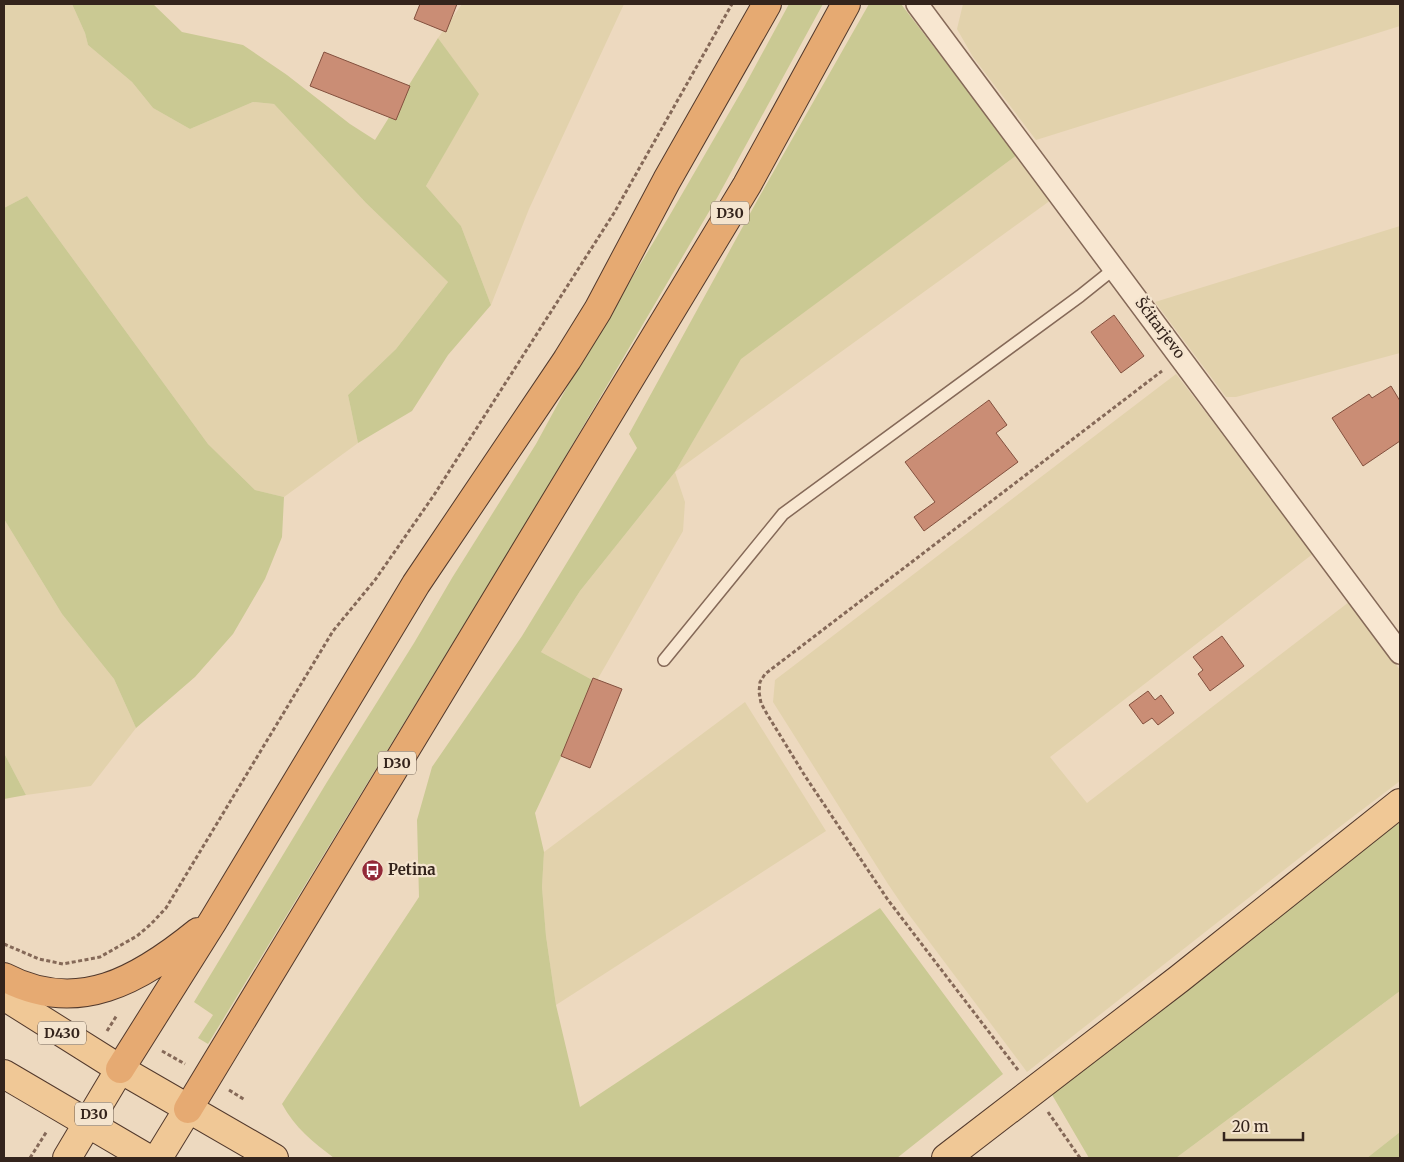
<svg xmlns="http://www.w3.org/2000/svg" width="1404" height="1162" viewBox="0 0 1404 1162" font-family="Merriweather,serif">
  <rect width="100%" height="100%" fill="#edd9bf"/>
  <!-- farmland -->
  <path fill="#e2d2ac" d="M4 4H72L85 33 88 45 132 82 153 108 190 129 253 102 274 104 366 203 448 282 396 349 348 395 358 443 284 497 255 490 208 444 27 196 4 208Z
    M462 4H624L529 209 491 305 461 226 426 186 478 94 438 38Z
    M963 4H1400V26L1036 140 973 57 957 29Z
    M1017 155 1051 200 675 472 685 502 683 531 596 682 541 652 580 591 675 472 741 358Z
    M1400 226V353L1236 397H1226L1155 302Z
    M1176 374 1314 553 1050 757 1087 803 1349 602 1400 670V781L1321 841 1027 1072 907 912 888 884 773 702 775 680Z
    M4 519 62 614 114 679 136 728 91 786 26 795 4 753Z
    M745 702 826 831 556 1005 546 936 542 887 544 852Z
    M1400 991V1132L1367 1158H1176Z"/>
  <!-- green -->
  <path fill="#cac993" d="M72 4H153L182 32 243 45 287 75 350 124 375 140 438 38 479 94 426 186 461 226 491 305 448 355 412 411 358 443 348 395 396 349 448 282 366 203 274 104 253 102 190 129 153 108 132 82 88 45 85 33Z
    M789 4H823L717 198 534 510 208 1044 198 1038 213 1015 194 1002 327 782 414 643 452 578 536 444 573 376 671 213 744 87Z
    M869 4H901L1017 155 741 359 675 472 580 591 541 652 596 682 535 813 544 852 542 887 546 936 556 1005 580 1107 880 908 1003 1074 897 1158H334C313 1142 295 1128 282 1104L419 897 417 820 432 767 522 636 637 448 629 434 758 199Z
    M27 196 208 444 255 490 284 497 282 537 265 579 233 634 195 677 136 728 114 679 62 614 4 519V208Z
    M4 753 26 795 4 799Z
    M1400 822V991L1176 1158H1089L1051 1093 1255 931Z
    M1400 1132V1158H1367Z"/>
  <!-- building -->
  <path fill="#ca8d75" stroke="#83503e" d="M420 4H457L446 32 414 19Z
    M324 52 410 86 396 120 310 86Z
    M1114 315 1144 356 1121 373 1091 332Z
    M1391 386 1400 401V441L1363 466 1332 418 1369 394 1372 398Z
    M989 400 1007 425 996 433 1018 462 924 531 914 517 935 502 905 462Z
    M1222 636 1244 666 1210 691 1198 674 1203 670 1193 657Z
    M593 678 622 689 590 768 561 756Z
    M1148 691 1155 700 1161 695 1174 713 1158 725 1152 718 1143 724 1129 705Z"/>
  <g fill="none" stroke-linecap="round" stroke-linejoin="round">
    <defs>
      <path id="service" d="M664 660 783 514 1080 296 1115 268"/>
      <path id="minor" d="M917 4 1400 653"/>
      <path id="primary" d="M4 996 120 1069 274 1158
        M4 1074 147 1158
        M67 1158 120 1069
        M158 1158 188 1109
        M946 1158 1179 979 1400 803"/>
      <path id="trunk" d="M4 977C78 1016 139 980 198 932
        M120 1069 213 921 416 584 567 360 598 310 667 180 767 4
        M188 1109 747 185 846 4"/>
    </defs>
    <!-- service casing -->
    <use href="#service" stroke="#856958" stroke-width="14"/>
    <!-- minor casing -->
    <use href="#minor" stroke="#856958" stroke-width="24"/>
    <!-- primary casing -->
    <use href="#primary" stroke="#52392c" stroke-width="30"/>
    <!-- trunk casing -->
    <use href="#trunk" stroke="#52392c" stroke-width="30"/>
    <!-- path -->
    <path stroke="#856958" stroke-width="3" stroke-dasharray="4 2.5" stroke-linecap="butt" d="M4 944 39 959 63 964 100 957 137 936 151 924 166 908 333 631 375 580 434 495 614 213 732 4
      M107 1031 117 1015
      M162 1051 185 1064
      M1018 1070 888 900 805 776 767 714 761 703 759 692 760 682 765 674 1162 371
      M229 1090 245 1100
      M1048 1112 1080 1158
      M30 1158 47 1131"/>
    <!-- service -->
    <use href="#service" stroke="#f8e7d1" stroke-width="11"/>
    <!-- minor -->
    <use href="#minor" stroke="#f8e7d1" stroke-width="21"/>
    <!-- primary -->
    <use href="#primary" stroke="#f0c896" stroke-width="28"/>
    <!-- trunk -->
    <use href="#trunk" stroke="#e6aa72" stroke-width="28"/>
  </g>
  <!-- icons -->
  <defs>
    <symbol id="bus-disc" viewBox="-11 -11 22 22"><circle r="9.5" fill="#932938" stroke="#f4e4ce"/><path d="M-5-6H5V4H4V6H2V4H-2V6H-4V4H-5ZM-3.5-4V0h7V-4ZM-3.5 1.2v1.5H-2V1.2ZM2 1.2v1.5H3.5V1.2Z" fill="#fff"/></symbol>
  </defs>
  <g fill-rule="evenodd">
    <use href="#bus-disc" x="360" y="858" width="25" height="25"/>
  </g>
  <g text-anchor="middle" stroke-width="4.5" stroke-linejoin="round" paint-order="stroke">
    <!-- shield labels -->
    <g fill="#f4e4ce" stroke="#6e5e51" stroke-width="1">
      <rect x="711" y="201.5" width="38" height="23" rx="4"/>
      <rect x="378" y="751.5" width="38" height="23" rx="4"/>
      <rect x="38" y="1021.5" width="48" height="23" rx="4"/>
      <rect x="75" y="1102.5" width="38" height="23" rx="4"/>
    </g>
    <g font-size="14" font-weight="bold" fill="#34241c">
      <text x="730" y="218">D30</text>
      <text x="397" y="768">D30</text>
      <text x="62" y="1038">D430</text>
      <text x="94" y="1119">D30</text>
    </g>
    <!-- street labels -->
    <g font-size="15" fill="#34241c" stroke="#f4e4ce">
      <text transform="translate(1160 328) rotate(53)" y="5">Šćitarjevo</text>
    </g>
    <!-- poi labels -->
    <g font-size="15" font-weight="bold" fill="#34241c" stroke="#f4e4ce" text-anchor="start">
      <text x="388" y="875">Petina</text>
    </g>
  </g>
  <!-- border -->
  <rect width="1404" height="1162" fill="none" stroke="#34241c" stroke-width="10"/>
  <!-- scale -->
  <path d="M1224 1132v8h79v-8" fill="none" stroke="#34241c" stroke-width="2.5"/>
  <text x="1232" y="1132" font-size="15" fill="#34241c" stroke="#f4e4ce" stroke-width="4" paint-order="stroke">20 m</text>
</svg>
